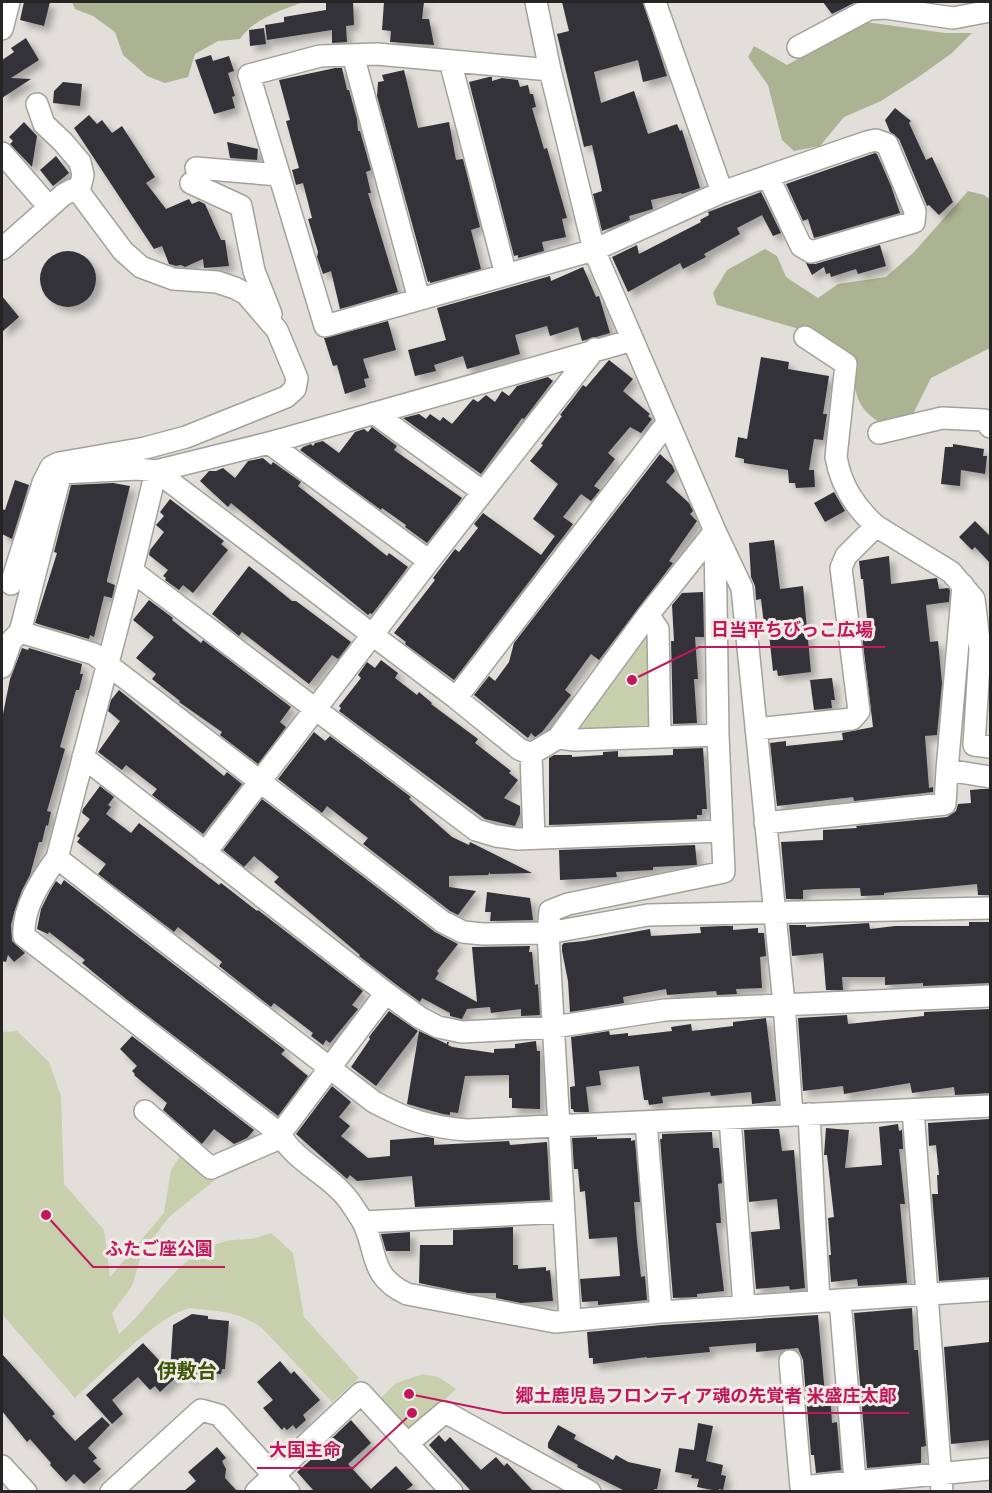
<svg xmlns="http://www.w3.org/2000/svg" width="992" height="1493" viewBox="0 0 992 1493" font-family="'IBM Plex Serif','Noto Sans JP',serif">
  <defs>
    <filter id="shadow"><feDropShadow dx="5.5" dy="5.5" stdDeviation="3" flood-color="#0004"/></filter>
  </defs>
  <rect width="100%" height="100%" fill="#e2dfda"/>
  <!-- green -->
  <path fill="#c7cfad" d="M644 636 653 637 649 730 578 733 576 724Z
    M17 1031 49 1062 61 1096 64 1184 104 1230 110 1277 164 1213 171 1170 180 1156 186 1157 215 1180 169 1217 142 1253 132 1286 112 1313 119 1334C152 1306 174 1259 217 1244 230 1239 237 1240 249 1239 256 1239 264 1235 271 1233L293 1253 304 1317 359 1378 332 1402 262 1328C235 1310 221 1312 190 1308 158 1315 101 1375 75 1398L2 1314V1032Z
    M423 1374 438 1377 456 1389 414 1429 404 1427 380 1399 396 1383Z"/>
  <!-- forest -->
  <path fill="#abb392" d="M72 2H303C280 11 255 18 240 39L218 41 195 54 188 77 165 83 147 76 123 55 115 32 93 16 75 9Z
    M866 22 945 33H972L952 53 920 76 881 101 844 117 820 146 794 151 782 140 768 85 748 57 754 46 787 65Z
    M968 191 984 195 990 199V348L931 378 910 420 886 426C857 410 856 398 852 367L813 333 717 305 713 293 727 270 765 249 777 256 786 277 818 298 838 284 886 277 914 252Z"/>
  <!-- building -->
  <path fill="#333338" filter="url(#shadow)" d="M24 2H50L44 26 20 20Z
    M326 2H353L354 25 346 26 347 42 332 43V30L267 40 265 25 284 22V17L326 10Z
    M384 2H424L422 19H429L434 45 390 42 391 31 382 30Z
    M562 2H643L667 76 643 82 638 60 594 72 601 103 634 91 648 134 677 124 680 131 682 130 700 188 682 194 681 193 651 200 653 209 629 216 630 220 602 231 593 194 602 191 599 176 592 145 584 147 557 34 569 31Z
    M823 2H856L832 14Z
    M264 28 266 44 250 46 249 30Z
    M26 38 39 60 11 78 31 79 2 98V60L14 52 11 48Z
    M211 55 213 61 229 56 234 71 228 73 235 96 232 97 235 108 214 114 195 60Z
    M335 68H342L347 90H349L357 119 358 131H360L371 170 366 172 371 193H368L398 292 340 309 331 271 323 274 317 257 318 252 308 219 312 218 303 183 296 185 292 170 299 168 286 121 290 120 279 80Z
    M404 70 418 128 449 122 456 160 463 159 480 227 471 230 481 269 430 283V281L428 282 377 96 378 82 384 81 382 75Z
    M489 77H492V81L502 78 518 80 520 87 528 85 530 94H533L536 107 532 108 544 149 547 148 567 218 562 219 566 237 542 242 544 251 518 258V255L514 256 469 82Z
    M63 82 82 84 80 106 53 103 54 91Z
    M895 108 911 121 909 123 926 160 932 157 953 202 939 215 929 205 927 206 899 139 890 132 885 120Z
    M89 115 97 124 102 120 112 133 122 126 155 177 146 183 166 209 189 199 192 204 199 201 205 204 221 240H225L229 266 204 268 203 259 185 267 181 265 176 266 169 264 162 246 154 249 74 128Z
    M24 122 37 136 32 167 10 144 13 141 9 137Z
    M227 142 258 149 257 160 230 158Z
    M875 153 877 154 891 186 900 213 814 238 808 219 803 221 786 184Z
    M56 156 69 173 53 186 40 170Z
    M761 192 781 233 773 236 762 215 737 228 740 234 704 254 706 257 683 269 680 263 628 292 612 257 637 245 639 254 701 222 700 220 709 215 708 212Z
    M880 245 886 266 858 274 856 269 831 277 830 273 826 274 824 267 812 275 806 263 815 264Z
    M40 279a28 28 0 1 1 56 0a28 28 0 1 1-56 0Z
    M583 267 596 297 599 296 610 333 582 341 578 327 550 336 547 326 515 335 520 354 467 369 463 356 434 365 436 371 415 376 408 350 446 340 437 308 550 276 551 281Z
    M2 296 19 317 2 332Z
    M388 321 396 350 363 359 369 378 364 379 366 387 345 394 337 365 333 366 324 338Z
    M761 357 789 362 788 369 829 376 823 414H827L823 440 814 439 809 470H814L815 487 796 488 795 483H789L788 470 744 463V459L735 457 738 437 747 439Z
    M609 360 633 379 623 391 650 414 648 416 652 419 641 433 630 427 608 453 615 459 594 486 600 490 591 501 581 494 563 517 573 524 454 680 405 644 406 642 394 633 435 580 433 578 455 549 459 552 478 528 474 524 483 513 541 555 555 536 533 519 558 484 530 461 543 445 541 444 562 416 560 415 574 397 583 385 586 387Z
    M548 377 553 381 524 419 522 418 481 474 403 418 419 414 426 419 430 414 440 421 443 417 452 424 473 399 478 402 486 395 495 402 502 391 509 396 517 386Z
    M372 427 397 446 394 450 462 498 427 543 405 527 406 525 382 508 381 510 300 450 303 447 311 444 313 446 315 443 323 441 339 453 355 432 364 429 368 432Z
    M953 444 984 449 983 456H987L985 474 961 470 960 486 941 484 945 447H953Z
    M660 454 672 465 675 471 666 482 689 503 693 511 690 514 697 521 669 561 673 563 599 660 591 654 565 690 571 695 542 732 535 737 531 733 528 738 474 695 489 676 495 681 509 662 514 643Z
    M263 458 271 465 273 462 301 482 298 486 387 556 389 553 408 567 372 614 370 613 368 615 231 503 228 507 200 481 209 471H216L223 468 235 478 248 461Z
    M15 480 29 485 12 539 2 534V509L5 510Z
    M113 483 130 486 107 580V582L115 585 112 598 104 596 94 637 90 635 89 639 35 623 57 553 54 552 71 485Z
    M834 492 845 511 825 522 814 503Z
    M170 499 224 541 221 544 228 550 193 593 183 585 179 590 165 580 166 578 163 576 168 570 149 555 150 550 164 532 156 525 164 516 160 512Z
    M975 521 990 536V563L975 547 972 550 959 537Z
    M774 540 780 589 803 586 811 672 778 676 777 670 773 671 768 625H764L761 599 756 600 755 586 751 577 749 543Z
    M889 556 891 584 937 578 939 589 948 588 950 590 949 602 926 605 930 642 938 641 942 683 937 735 925 736 929 788 933 787V792L854 801 853 797 777 806 770 743 786 741V746L843 740 842 733 873 727 860 619 867 618 863 579H861L859 561Z
    M249 566 292 601H296L351 642 338 659 332 655 309 684 242 632 239 636 212 614Z
    M703 592 704 637H695L698 679H694L697 723 673 724 671 641H674L672 605 682 593Z
    M149 600 173 618 172 620 201 643 203 640 291 707 280 722 286 727 258 764 220 735 222 732 179 702 180 701 152 679 156 674 136 658 154 637 133 620Z
    M22 648 28 650 29 648 82 664 80 674H83L79 690H76L60 747 65 749 47 811 51 812 48 826 46 825 42 842H39L30 875 22 890 14 913 11 925 12 941 25 953 14 962 8 955 6 962 2 961V719L10 679Z
    M381 660 398 673 395 678 417 695 419 692 432 703 431 704 478 739 475 743 511 771 509 773 518 780 504 798 520 806V814L515 826 485 819 339 711 341 708 339 706 361 678 358 675 367 662 375 668Z
    M832 678 835 700H831L832 708 814 710 810 680Z
    M119 690 224 776 227 772 242 784 203 834 152 795 157 789 126 765 122 770 98 752 120 721 108 711 111 700Z
    M314 732 325 741 330 736 411 797 409 799 452 837 469 845 470 842 532 873 490 874V872L488 875 449 876V887L476 891 458 915 450 911 363 844 368 838 327 806 322 813 278 779Z
    M703 748 707 809H702V815H697V819L549 825V758L554 755H572V757L603 755V752L618 751V757L673 755V749Z
    M100 786 114 797 108 805 111 807 106 814 131 833 139 823 219 885 221 883 257 911 258 910 363 991 352 1005 358 1009 330 1043 326 1040 323 1045 311 1036 313 1033 274 1003 271 1007 219 966 222 962 178 927 174 932 98 874 106 864 77 842 80 838 77 836 90 819 82 813 83 809Z
    M982 789H990V895H978L977 884 884 893V895L861 896 860 888 817 889 803 890V899H786L781 842 823 840V830L857 828 856 826 947 817 956 811 958 804 971 803 970 790Z
    M262 799 435 932 458 944 437 971 439 973 435 979 477 1002 472 947 530 946 529 952H532L535 985 538 984 540 1015 521 1016V1009L491 1013 490 1007 467 1009 462 1019 450 1016V1013L422 998 420 1002 394 983 359 956 360 955 274 882 279 877 254 856 244 867 223 850Z
    M695 845 697 865 653 867V870L616 872 617 877 560 880 559 850Z
    M64 880 285 1050 281 1054 308 1076 278 1116 126 999 82 963 85 960 49 932 48 934 37 929 41 909 50 891 56 881 61 885Z
    M487 892 530 898 533 920 490 921 491 912H485Z
    M969 922H990V983L923 986V983L885 985V977H842L843 990H826L823 953 792 956 789 925H806V927L869 923 870 929 895 926H969Z
    M723 926H733V930L758 928V933H764L766 956 760 957 762 988 736 989 737 994 717 995 716 991 667 995 666 989 623 997 624 1003 570 1012 568 981 562 951V945L564 943 584 941 650 929 651 936 701 933 700 927Z
    M990 1009V1093L955 1095 954 1087 912 1093 910 1083 844 1094 843 1086 803 1091 798 1018 847 1015 848 1024 924 1016V1012Z
    M389 1011 418 1031 376 1086 351 1067 370 1039 369 1037Z
    M766 1018 776 1101 752 1104 751 1092 711 1096 710 1092 662 1097 663 1103 649 1105 648 1100H644L639 1066 599 1071 601 1085 586 1087 589 1112H574L573 1109H571L570 1087 575 1086 571 1037 609 1031 610 1035 628 1033V1036L672 1031 671 1027 691 1024 692 1031 733 1026V1022Z
    M419 1031 447 1044V1042H449L448 1045 452 1047 494 1053V1049L515 1048V1044L536 1041 537 1051H540V1109L512 1108V1098H509V1075L465 1076 458 1113 450 1112V1115L443 1114 407 1104Z
    M132 1036 254 1130 247 1138 234 1144 214 1129 202 1144 163 1110 167 1103 134 1075 135 1074 132 1071 137 1066 120 1049Z
    M332 1086 351 1102 339 1117 350 1126 341 1136 368 1158 390 1156V1140L427 1137 434 1138V1145L509 1141 510 1145 547 1142 550 1200 415 1207 412 1176 357 1181 350 1175 347 1179 296 1134Z
    M989 1119 990 1277 939 1281 932 1194H938L937 1175H939L936 1145 929 1146 928 1123Z
    M898 1124 899 1131 902 1130 903 1149H899L905 1204H900L907 1283 858 1286 857 1279 831 1282 829 1255H831L828 1218 834 1217 827 1155H824L826 1128 849 1130 845 1168 882 1165 879 1127Z
    M763 1129H779L782 1151 794 1150 805 1288 790 1290 789 1286 756 1289 751 1232 780 1229 777 1199 749 1202 744 1130Z
    M712 1132 713 1148H719L722 1183 718 1184 721 1223H716L724 1291 697 1294V1297L673 1298 660 1139H662V1134Z
    M597 1137V1139L631 1138V1141L635 1140 640 1202H634L637 1241 641 1277 645 1276 647 1300 598 1305V1301L582 1302 580 1279 620 1276 617 1237 589 1239 585 1191 580 1192 578 1169H574L572 1138Z
    M513 1227V1265H518V1269L546 1267V1271L550 1270 553 1301 521 1303 496 1298V1293H468L419 1283 420 1245H453V1230Z
    M410 1232V1251H386L381 1234Z
    M912 1308 914 1350H918L926 1446 921 1447V1463L867 1468 854 1313Z
    M192 1314 208 1316V1319L229 1321 225 1369H222L221 1374 201 1373 189 1379 184 1370 160 1392 155 1386 150 1390 138 1377 112 1400 123 1414 112 1424 86 1395 143 1343 170 1372 173 1325Z
    M818 1315 825 1395 830 1394 832 1423 837 1422 841 1470 816 1473 814 1455H811L803 1360 798 1348 756 1352V1343L709 1347 710 1352 647 1358V1357L593 1364V1358H589L587 1332 662 1325Z
    M990 1342V1440L951 1444 944 1347Z
    M2 1354 53 1411 55 1414 52 1416 75 1441 102 1417 110 1425 88 1448 97 1458 93 1461 101 1469 84 1484 74 1474 66 1482 50 1465 51 1463 30 1439 27 1442 2 1411Z
    M280 1361 291 1374 294 1371 320 1400 303 1415 306 1420 296 1429 293 1425 287 1430 284 1427 282 1430 263 1408 273 1400 257 1382Z
    M351 1420 371 1443 348 1464 371 1489 396 1466 413 1485 405 1491H314L297 1472 332 1441 330 1440Z
    M698 1423 713 1426 706 1461 723 1465 721 1475 726 1476 723 1490 719 1489 718 1491 697 1487 699 1479 691 1478 692 1475 675 1472 679 1448 694 1450Z
    M558 1425 576 1435 574 1439 613 1460 616 1455 628 1462 661 1469 657 1489H654V1491H625L577 1467 578 1465 548 1448V1443Z
    M439 1435 445 1442 450 1437 481 1470 496 1457 504 1466 507 1463 533 1491H471L429 1445Z
    M217 1447 226 1458 222 1461 226 1469 225 1478 237 1491H184L196 1481 188 1472Z"/>
  <g fill="none" stroke-linecap="round" stroke-linejoin="round">
    <defs>
      <path id="minor" d="M536 2 550 70 594 250 715 531 742 588 784 1004 792 1115
        M655 2 722 192
        M2 29 9 2
        M798 47 869 9 885 8 953 18 990 11
        M353 55 419 299
        M450 61 506 275
        M550 70 377 54 320 56 249 75 325 326 594 250 722 192 867 142 876 140 887 144 915 211 914 222 811 252 801 246 768 176
        M37 104 44 124 63 142 80 162 83 175 79 192
        M2 153 49 207
        M196 168 279 175
        M191 183 241 206 254 271 271 314
        M2 249 63 195 72 190 79 192 123 251 141 267 173 279 217 282 235 288 246 294 277 330 297 378 295 389 286 397 186 437 145 448 59 463 51 467 43 483 11 584
        M805 337 846 364 836 457C841 486 855 507 876 526
        M374 413 483 492
        M879 433 942 418 984 420 990 427
        M269 443 429 561
        M132 571 476 830 496 836 518 839 721 831
        M963 585 947 770 990 777
        M648 615 658 629 660 736
        M20 632 94 654 443 922 463 932 483 934 548 933 648 915 990 908
        M2 667 11 641 20 632 61 473 138 469 156 471 269 443 633 340
        M456 698 668 422
        M756 729 852 719 859 711 841 568 846 556 876 526 951 572 974 599 980 649 974 745 990 747
        M558 738 575 740 718 735
        M531 754 534 838
        M83 757 386 993 419 1017 438 1027 462 1032 554 1027 665 1010 990 996
        M765 823 945 804 947 770
        M205 853 429 561 595 349
        M57 858 374 1102C408 1120 428 1127 467 1130L990 1106
        M386 993 280 1134 24 936C22 908 41 880 57 858L132 571 156 471 456 698 519 749 531 754 558 738 648 615 715 531
        M913 1110 942 1492
        M145 1111 211 1168 273 1141 280 1134C296 1163 331 1175 350 1202 354 1208 359 1215 363 1222 378 1253 369 1276 407 1294L555 1322 661 1312 990 1290
        M809 1114 819 1301
        M730 1118 744 1306
        M646 1122 661 1312
        M363 1222 564 1212
        M840 1300 856 1492
        M570 1320 548 933 550 911 568 904 724 872 718 735 715 537
        M790 1361 801 1487 990 1469
        M407 1444 445 1412 590 1492
        M2 1466 26 1492
        M111 1492 201 1410 219 1415 289 1492
        M256 1492 361 1393 452 1492"/>
    </defs>
    <!-- minor casing -->
    <use href="#minor" stroke="#a4a19c" stroke-width="24"/>
    <!-- minor -->
    <use href="#minor" stroke="#fff" stroke-width="21"/>
  </g>
  <g text-anchor="middle" stroke-width="6" stroke-linejoin="round" paint-order="stroke">
    <!-- quarter labels -->
    <g font-size="20" font-weight="bold" fill="#3f5509" stroke="#efece7">
      <text x="187" y="1378">伊敷台</text>
    </g>
  </g>
  <!-- callouts -->
  <path fill="none" stroke="#c2185b" stroke-width="2" d="M632 680L699 647H885M46 1215L93 1267H225M409 1394L503 1413H909M412 1413L353 1468H257"/>
  <g fill="#c2185b" stroke="#efece7" stroke-width="2">
    <circle cx="632" cy="680" r="6"/>
    <circle cx="46" cy="1215" r="6"/>
    <circle cx="409" cy="1394" r="6"/>
    <circle cx="412" cy="1413" r="6"/>
  </g>
  <g font-size="18" text-anchor="middle" font-weight="bold" fill="#c2185b" stroke="#efece7" stroke-width="6" stroke-linejoin="round" paint-order="stroke">
    <text x="792" y="636">日当平ちびっこ広場</text>
    <text x="159" y="1255">ふたご座公園</text>
    <text x="706" y="1402">郷土鹿児島フロンティア魂の先覚者 米盛庄太郎</text>
    <text x="305" y="1456">大国主命</text>
  </g>
  <!-- border -->
  <rect width="992" height="1493" fill="none" stroke="#272523" stroke-width="6"/>
</svg>
